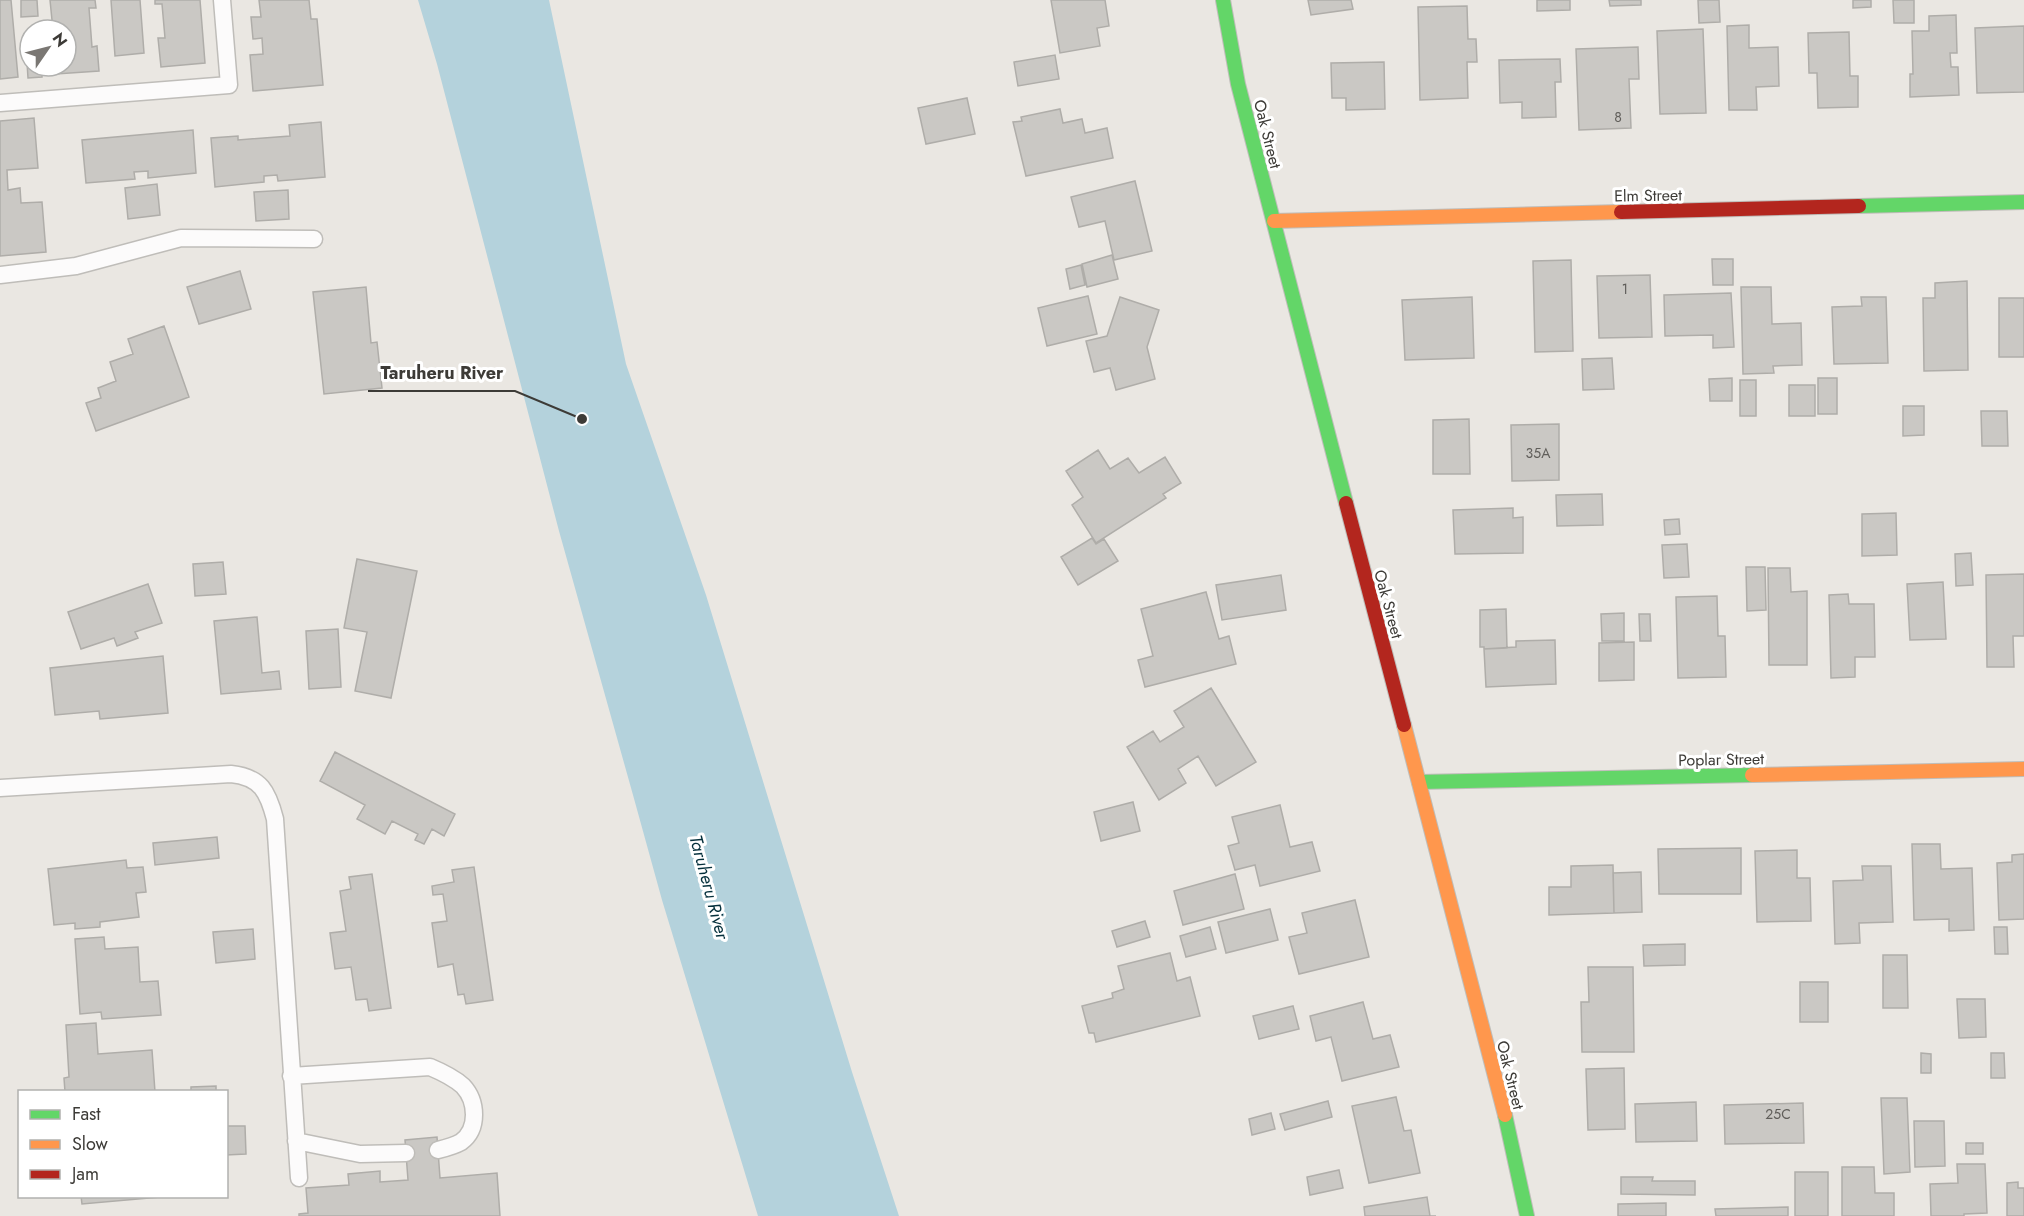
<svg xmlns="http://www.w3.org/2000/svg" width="2024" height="1216" viewBox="0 0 2024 1216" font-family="Jost,sans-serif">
  <rect width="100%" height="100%" fill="#eae7e2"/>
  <!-- water -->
  <path fill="#b4d2dc" d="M418 0H549L626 364 706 595 852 1072 899 1216H758L662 900 633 795 559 531 437 64Z"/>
  <!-- building -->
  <path fill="#cac8c4" stroke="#afada9" stroke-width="1.5" d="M0 0H11L18 77 0 79Z
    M21 0H37L38 16 21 17Z
    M50 0H95L96 8H89L92 47 97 46 99 71 56 74 55 66H66V30H53Z
    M111 0H140L144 53 115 56Z
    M155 0H200L205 63 161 67 158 38H165L162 4H155Z
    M259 0H309L311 19H317L323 85 253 91 250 55 263 54 262 38 253 39 251 17H261Z
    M1051 0H1105L1109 26 1097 28 1100 46 1060 53Z
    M1308 0H1351L1353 9 1311 15Z
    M1537 0H1570V10L1537 11Z
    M1609 0H1641V5L1610 6Z
    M1698 0H1719L1720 22 1699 23Z
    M1853 0H1871V7L1853 8Z
    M1893 0H1914V23H1894Z
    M1467 6 1468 39H1476L1477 62H1467L1468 98 1420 100 1418 7Z
    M1956 15 1957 53H1950L1951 67H1958L1959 95 1910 97V74H1913L1912 31H1929V16Z
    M1749 25V48L1778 47 1779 86 1756 87 1757 110H1729L1727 26Z
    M2024 26V92L1977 93 1975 28Z
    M1703 29 1706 113 1660 114 1657 31Z
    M1849 32 1850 76H1858V107L1818 108 1817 73H1809L1808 33Z
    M26 47H30V66H42V77L28 78Z
    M1638 47 1639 79H1629L1631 128 1579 130 1576 49Z
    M1055 55 1059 79 1018 86 1014 62Z
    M1560 59 1561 82H1555L1556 117 1522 118V102L1500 103 1499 60Z
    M1384 62 1385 109 1346 110V98H1332L1331 63Z
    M967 98 975 134 926 144 918 108Z
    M1060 109 1063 123 1082 119 1085 133 1107 128 1113 158 1026 176 1013 122 1022 121 1021 117Z
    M34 118 38 168 7 170 8 190 20 188 21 203 42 202 46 252 0 256V121Z
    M321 122 325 177 278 181 277 175 264 176V182L215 187 211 138 238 136V140L290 136 289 125Z
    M193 130 196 173 148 178V171L134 172 135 179 86 183 82 140Z
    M1135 181 1152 251 1114 260 1105 221 1079 227 1071 197Z
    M157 184 160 215 128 219 125 188Z
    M288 190 289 219 256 221 254 192Z
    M1112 255 1118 279 1087 287 1082 264Z
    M1712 259H1733V285H1713Z
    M1571 260 1573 351 1535 352 1533 261Z
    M1081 265 1085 285 1070 289 1066 269Z
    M240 271 251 309 199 324 187 287Z
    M1650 275 1652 337 1599 338 1597 276Z
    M1967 281 1968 370 1924 371 1923 298H1935V283Z
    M366 287 371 343 377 342 382 388 324 394 313 292Z
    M1741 287H1771L1772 324 1801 323 1802 365 1773 366 1774 373 1743 374Z
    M1731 293 1734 347 1713 348V335L1665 336 1664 295Z
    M1088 296 1097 334 1047 346 1038 308Z
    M1120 297 1159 310 1147 347 1155 379 1116 390 1110 368 1094 372 1086 341 1107 336Z
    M1472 297 1474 358 1405 360 1402 300Z
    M1861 297H1886L1888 363 1834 364 1832 307 1862 306Z
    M1999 298H2024V357H1999Z
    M164 326 189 397 96 431 86 403 101 398 98 388 116 381 110 362 133 354 128 339Z
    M1612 358 1614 389 1583 390 1582 359Z
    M1732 378V401H1710L1709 379Z
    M1818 378H1837V414H1818Z
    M1740 380H1756V416H1740Z
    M1789 385H1815V416H1789Z
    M1903 406H1924V435L1903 436Z
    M1981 411H2007L2008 446H1982Z
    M1469 419 1470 474H1433V420Z
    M1559 424V480L1512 481 1511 425Z
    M1098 450 1110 469 1128 458 1139 473 1165 457 1181 483 1163 494 1166 498 1096 543 1072 505 1083 497 1066 471Z
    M1602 494 1603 525 1557 526 1556 495Z
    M1513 508V518L1523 517V553L1455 554 1453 510Z
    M1896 513 1897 555 1862 556V514Z
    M1679 519 1680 534 1665 535 1664 520Z
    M1092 538 1096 544 1104 539 1118 561 1078 585 1061 557Z
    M1687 544 1689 577 1664 578 1662 545Z
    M1971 553 1973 585 1956 586 1955 554Z
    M357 559 417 571 391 698 355 691 367 632 344 628Z
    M223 562 226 594 195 596 193 564Z
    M1746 567H1765L1766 610 1747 611Z
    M1768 568H1790L1791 592 1807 591V665H1769Z
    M2024 574V636H2013L2014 667H1987L1986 575Z
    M1281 575 1286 610 1222 620 1216 585Z
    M1943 582 1946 639 1910 640 1907 584Z
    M148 584 162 623 135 632 138 638 117 646 114 638 81 649 68 612Z
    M1206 592 1219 639 1229 636 1236 664 1145 687 1138 660 1153 656 1141 609Z
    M1848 594 1849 604H1874L1875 657H1855V677L1831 678 1829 595Z
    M1717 596 1718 636H1725L1726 677 1678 678 1676 597Z
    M1506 609 1507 648 1484 649V647H1480V610Z
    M1624 613V641H1602L1601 614Z
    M1639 614H1650L1651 641H1640Z
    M257 617 262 673 279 671 281 689 221 694 214 621Z
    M338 629 341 687 309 689 306 631Z
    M1555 640 1556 684 1486 687 1484 649 1516 647V641Z
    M1634 642V680L1599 681V643Z
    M163 656 168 713 100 719 99 711 55 715 50 668Z
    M1211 688 1256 762 1216 786 1198 756 1178 769 1186 783 1159 800 1127 747 1153 731 1160 742 1184 727 1174 711Z
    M335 752 455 814 444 836 432 829 424 844 415 840 418 834 392 821 385 834 357 819 365 805 320 781Z
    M1133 802 1140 831 1101 841 1094 812Z
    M1280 805 1290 847 1312 842 1320 871 1260 886 1255 865 1235 870 1228 846 1239 843 1232 817Z
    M217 837 219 858 155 865 153 843Z
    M1912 844H1940L1941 869 1972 868 1974 930 1949 931V919L1914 920Z
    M1741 848V894H1659L1658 849Z
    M1797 850V878H1810L1811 921 1757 922 1755 851Z
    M2024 854V919L1999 920 1997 863 2012 862V855Z
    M126 860 127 868 143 867 146 892 136 893 139 917 100 922V927L75 929V923L54 925 48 869Z
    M1613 865 1614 913 1549 915V887H1571V866Z
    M1862 866H1891L1893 922 1859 923 1860 943 1835 944 1833 881 1863 880Z
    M474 867 493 1000 466 1004 464 994 458 995 453 964 438 967 432 923 447 921 443 894 433 895 432 886 454 882 452 870Z
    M1641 872 1642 912 1614 913 1613 873Z
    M372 874 391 1008 369 1011 367 999 356 1000 351 967 335 969 330 933 346 931 340 891 351 889 349 877Z
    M1235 874 1244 909 1183 925 1174 891Z
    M1355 900 1369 957 1299 974 1289 937 1307 933 1302 913Z
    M1270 909 1278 940 1226 953 1218 922Z
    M1145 921 1150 937 1117 947 1112 931Z
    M1210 927 1216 949 1186 957 1180 936Z
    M1994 927H2007L2008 954H1995Z
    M253 929 255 959 216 963 213 932Z
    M104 937 105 949 138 947 140 982 158 981 161 1015 102 1019 101 1012 80 1014 75 939Z
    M1685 944V965L1644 966 1643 945Z
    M1170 953 1177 981 1190 977 1200 1016 1096 1042 1094 1033H1089L1082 1006 1113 998 1112 993 1124 989 1118 966Z
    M1883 955H1907L1908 1008H1883Z
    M1588 967H1633L1634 1052H1582L1581 1002H1589Z
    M1800 982H1828V1022H1800Z
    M1957 999H1985L1986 1037 1959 1038Z
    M1363 1002 1373 1039 1390 1035 1399 1067 1342 1081 1331 1037 1316 1041 1310 1016Z
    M1293 1006 1299 1029 1259 1039 1253 1016Z
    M96 1023 98 1054 152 1050 155 1092H65L64 1078 69 1077 66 1025Z
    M1921 1053 1931 1054V1073H1921Z
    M1991 1053H2004L2005 1078H1991Z
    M1624 1068 1625 1129 1588 1130 1586 1069Z
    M216 1086V1092H191V1087Z
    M1396 1097 1404 1131 1411 1130 1420 1173 1369 1183 1352 1106Z
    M1881 1098H1907L1910 1172 1884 1174Z
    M1328 1101 1332 1117 1285 1130 1280 1114Z
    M1696 1102 1697 1141 1636 1142 1635 1104Z
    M1803 1103 1804 1143 1725 1144 1724 1105Z
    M1271 1113 1275 1129 1252 1135 1249 1119Z
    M1914 1121H1944L1945 1166 1915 1167Z
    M226 1126H245L246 1154 226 1155Z
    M437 1137 440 1178 497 1173 500 1216H299V1214L308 1213 306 1188 349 1185 348 1174 380 1171V1182L408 1180 405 1140Z
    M1966 1143H1983V1154H1966Z
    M1957 1164H1985L1987 1213 1964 1214V1216H1931L1930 1184 1958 1183Z
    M1842 1167H1874L1875 1193H1894V1216H1842Z
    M1339 1170 1343 1188 1310 1195 1307 1177Z
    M1795 1172H1828V1216H1795Z
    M1621 1177H1653L1652 1181H1695V1195L1621 1194Z
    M2018 1182V1188H2024V1216H2007V1183Z
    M81 1196H172L82 1204Z
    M1427 1197 1430 1216H1436H1365L1364 1207Z
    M1666 1203V1216H1618V1204Z
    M1788 1207V1216H1716L1715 1209Z"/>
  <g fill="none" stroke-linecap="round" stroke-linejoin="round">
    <defs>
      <path id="lane" d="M0 103 229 85 222 0
        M0 275 76 266 181 238 314 239
        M0 788 231 774C261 777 268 792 275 819L299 1178
        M291 1076 430 1067C442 1072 453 1077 463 1086 477 1101 479 1129 461 1142 454 1146 446 1148 438 1150
        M296 1141 360 1154 406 1153"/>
      <path id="fast" d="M1223 0 1238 84 1346 503
        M1859 206 2024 202
        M1419 782 1752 775
        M1505 1115 1527 1216"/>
      <path id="slow" d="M1274 221 1621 212
        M1404 725 1505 1115
        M1752 775 2024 769"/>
      <path id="jam" d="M1621 212 1859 206
        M1346 503 1404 725"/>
    </defs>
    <!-- lane casing -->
    <use href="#lane" stroke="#bfbdb9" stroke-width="19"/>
    <!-- fast casing -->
    <use href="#fast" stroke="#bfbdb9" stroke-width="16"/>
    <!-- slow casing -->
    <use href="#slow" stroke="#bfbdb9" stroke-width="16"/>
    <!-- jam casing -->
    <use href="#jam" stroke="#bfbdb9" stroke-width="16"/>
    <!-- lane -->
    <use href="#lane" stroke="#fcfbfb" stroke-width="16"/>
    <!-- fast -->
    <use href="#fast" stroke="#63d668" stroke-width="14"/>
    <!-- slow -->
    <use href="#slow" stroke="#ff974d" stroke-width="14"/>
    <!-- jam -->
    <use href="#jam" stroke="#b3261e" stroke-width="14"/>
  </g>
  <g text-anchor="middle" stroke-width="6" stroke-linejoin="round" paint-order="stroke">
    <!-- number labels -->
    <g font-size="14" fill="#605e5a">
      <text x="1618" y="122">8</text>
      <text x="1625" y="294">1</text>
      <text x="1538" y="458">35A</text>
      <text x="1778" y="1119">25C</text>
    </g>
    <!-- street labels -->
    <g font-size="16" fill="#3d3b37" stroke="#fff">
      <text transform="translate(1268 134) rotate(76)" y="6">Oak Street</text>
      <text transform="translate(1648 195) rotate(-1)" y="6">Elm Street</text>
      <text transform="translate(1389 604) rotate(75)" y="6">Oak Street</text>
      <text transform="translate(1721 759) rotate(-1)" y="6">Poplar Street</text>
      <text transform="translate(1511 1075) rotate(76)" y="6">Oak Street</text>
    </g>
    <!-- water labels -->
    <g font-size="18" font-style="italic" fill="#05303c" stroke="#fff">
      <text transform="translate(709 887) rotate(75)" y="6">Taruheru River</text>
    </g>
  </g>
  <!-- callouts -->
  <path fill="none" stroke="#3d3b37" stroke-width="2" d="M582 419L515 391H368"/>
  <circle fill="#3d3b37" stroke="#fff" stroke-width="2" cx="582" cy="419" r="6"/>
  <g font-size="18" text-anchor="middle" font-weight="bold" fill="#3d3b37" stroke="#fff" stroke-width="6" stroke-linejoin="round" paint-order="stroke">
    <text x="442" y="379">Taruheru River</text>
  </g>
  <!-- legend -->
  <rect x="18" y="1090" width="210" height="108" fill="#ffffff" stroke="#b1b1af" stroke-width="1.5"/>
  <rect x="30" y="1110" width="30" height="9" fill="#63d668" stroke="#b1b1af" stroke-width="1.5"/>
  <text x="72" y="1120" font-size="18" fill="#3d3b37">Fast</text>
  <rect x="30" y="1140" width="30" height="9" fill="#ff974d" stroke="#b1b1af" stroke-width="1.5"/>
  <text x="72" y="1150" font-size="18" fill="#3d3b37">Slow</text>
  <rect x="30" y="1170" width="30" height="9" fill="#b3261e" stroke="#b1b1af" stroke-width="1.5"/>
  <text x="72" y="1180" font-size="18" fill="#3d3b37">Jam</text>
  <!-- north arrow -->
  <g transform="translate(48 48) rotate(55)"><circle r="28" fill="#ffffff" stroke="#b1b1af" stroke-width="1.5"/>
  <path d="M0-4.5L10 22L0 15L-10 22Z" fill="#7a7773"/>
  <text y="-9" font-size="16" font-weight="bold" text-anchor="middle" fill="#3d3b37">N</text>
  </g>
</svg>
